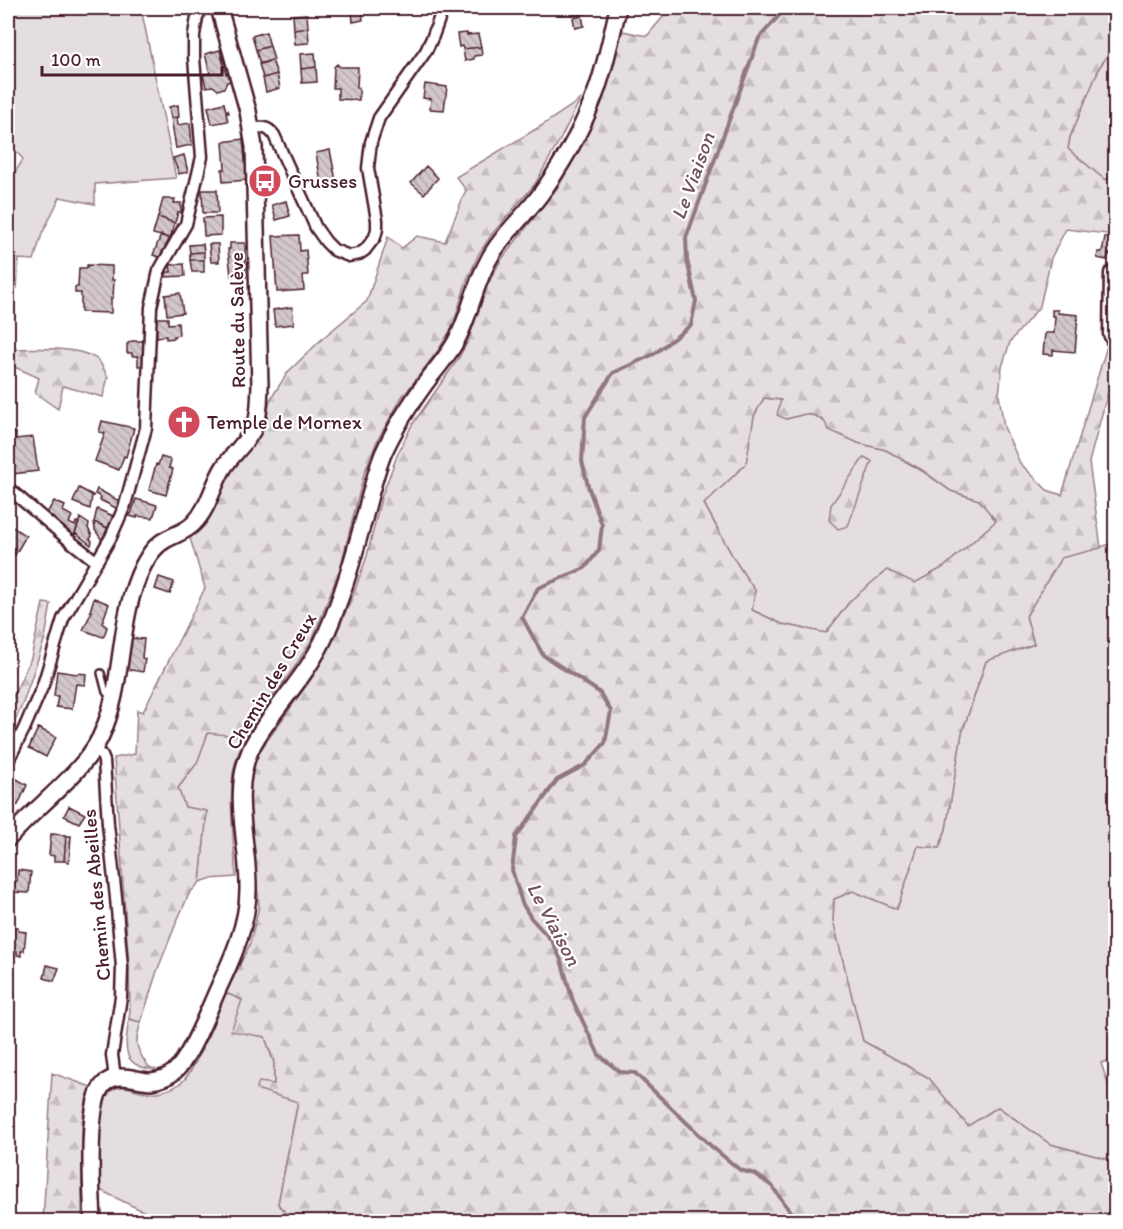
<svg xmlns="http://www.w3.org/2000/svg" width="1123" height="1229" viewBox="0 0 1123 1229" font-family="Itim,sans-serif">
  <defs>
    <pattern id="forest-firs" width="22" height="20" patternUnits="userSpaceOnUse" patternTransform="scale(1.5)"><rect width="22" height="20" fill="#e5dee0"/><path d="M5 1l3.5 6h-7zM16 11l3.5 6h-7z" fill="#c6bec0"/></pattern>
    <pattern id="building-back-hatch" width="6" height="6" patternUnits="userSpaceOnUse" patternTransform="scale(1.5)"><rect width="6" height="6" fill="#d2c7cb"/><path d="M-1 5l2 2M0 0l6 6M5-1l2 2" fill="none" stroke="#b6aaae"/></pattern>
  </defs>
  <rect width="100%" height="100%" fill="#fff"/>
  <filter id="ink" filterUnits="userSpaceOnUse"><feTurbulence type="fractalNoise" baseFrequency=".0167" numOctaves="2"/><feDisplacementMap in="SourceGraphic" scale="12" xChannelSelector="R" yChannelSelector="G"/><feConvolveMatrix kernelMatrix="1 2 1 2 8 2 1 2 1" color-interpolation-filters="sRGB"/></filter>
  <g filter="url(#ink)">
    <!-- green -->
    <path fill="#e5dee0" stroke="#987e86" stroke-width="1.5" d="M8 8H141L176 178 95 184V204L60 197 42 234 34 260 19 259 17 288 8 283V185L23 159 8 143Z
      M1115 45V176L1105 180 1068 149 1070 137 1100 66Z
      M764 398 781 400 786 419 805 414 816 416 858 443 886 450 922 471 951 491 980 500 996 521 944 567 915 583 851 600 826 633 782 624 752 610 755 590C735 564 720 533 704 503L745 465 754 416Z
      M1115 543 1116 660 1110 662 1114 708 1116 709V1058L1101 1063 1115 1105V1164L1107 1159 1050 1144 998 1107 968 1127 929 1078 863 1041 833 921 834 899 853 891 897 909 918 845 939 848 946 829 962 733 986 661 1034 644 1026 616 1061 557Z
      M208 732 246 737C240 748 235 760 233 773 229 807 234 843 236 877L209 879 200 882 207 811 185 807 178 788 197 763Z
      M226 993 242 1000 265 1037 274 1063V1084L298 1101 278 1204 294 1221H163L100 1190C100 1167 99 1144 101 1121 102 1115 102 1108 103 1103 106 1094 114 1086 124 1087 128 1087 133 1089 137 1090 152 1095 168 1092 181 1083 195 1072 218 1012 226 993Z
      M129 1019 141 1022C136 1039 134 1045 144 1060 148 1066 149 1068 156 1069 120 1068 125 1046 129 1019Z"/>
    <!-- forest -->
    <path fill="url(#forest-firs)" stroke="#987e86" stroke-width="1.5" fill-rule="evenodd" d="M662 8H1115V45L1100 66 1070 137 1068 149 1105 180 1115 176V235L1066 229 1051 258 1040 306 1010 342 1002 367 999 395 1004 427 1020 463 1047 490 1062 495 1107 346H1115V366L1089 462 1101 548 1061 558 1026 616 1034 644 986 661 962 733 946 829 939 848 918 846 897 909 853 891 834 899 833 921 863 1041 929 1078 968 1126 998 1107 1050 1144 1107 1159 1115 1164V1221H294L278 1204 298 1102 256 1089 259 1082 274 1084V1063L265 1037 231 1031 242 1000 226 993 250 944 259 907 249 797 250 773 256 756 314 675 334 638 352 598 367 556 381 498 398 453 412 425 458 359 468 341 488 284 501 260 558 187 582 146 599 108 613 68 622 31 647 36 663 17ZM764 398 781 400 777 415 786 419 805 414 816 416 824 421 829 430 858 443 886 450 922 470 951 491 979 500 996 521 944 567 915 583 887 570 851 600 826 633 782 624 752 610 755 590C735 564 720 533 704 504L746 464 754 416Z
      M580 100 561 138 535 184 492 234 478 255 465 286 453 326 439 349 401 399 377 441 364 474 340 569 313 638 294 668 252 724 246 737 208 733 197 763 178 788 185 807 207 811 200 882 189 894 177 921 157 971 141 1022 129 1019 130 1011 129 968 114 758 135 754 137 710 143 712 205 588 190 538 212 513 222 485 231 468 259 436 266 422 270 400 288 372 324 337 367 301 388 237 402 248 417 236 445 242 466 190 456 177 541 126Z
      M8 349C31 349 79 345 98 360 102 364 105 372 108 377L103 397 63 386 58 409 35 393 39 378 17 368H8Z
      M864 457 872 461 848 526 838 529 829 520 831 505Z
      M43 603 51 604 45 638 23 703 8 736V708L31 658Z
      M52 1073 91 1087 87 1096 82 1122V1221H43Z"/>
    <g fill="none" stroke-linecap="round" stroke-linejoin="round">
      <!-- stream -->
      <path stroke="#91787e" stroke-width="4" d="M786 8 759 38 686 238 687 260 696 301 691 325 654 354 613 373 585 417 582 461 588 486 602 525 599 550 585 568 538 588 522 617 543 655 599 692 611 711 605 743 585 765 557 780 516 837 512 870 522 903 531 918 552 941 561 960 573 1001 599 1055 620 1072 635 1073 711 1146 740 1170 755 1174 772 1186 789 1210 805 1222"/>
    </g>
    <!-- building -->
    <path fill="url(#building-back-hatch)" stroke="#4a1f2b" stroke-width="1.5" d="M362 8 363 20 353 22 352 9Z
      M572 8H589L590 13 574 16Z
      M307 14 308 28 294 30 293 15Z
      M582 16 584 26 575 28 573 18Z
      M308 28 309 43 295 44 294 30Z
      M266 32 270 46 256 50 252 36Z
      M467 33V35L478 34 481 47 463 49 462 46 459 47 457 34Z
      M270 46 274 60 260 64 256 50Z
      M481 47 482 55 474 56V59L465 61 463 49Z
      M220 50 226 74 229 72 232 81 227 82 224 88 218 90 213 86 206 87 203 75 210 73 205 54Z
      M315 53 316 67 301 69 300 54Z
      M272 60 277 74 263 78 259 64Z
      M337 64 340 67H358L357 88H359V100L338 99V88H333L334 67Z
      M316 67 317 82 302 83 301 69Z
      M277 74 280 88 266 92 263 78Z
      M425 84 447 87 444 110 430 109 431 99 423 98Z
      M224 103 226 111 228 110 229 113H226L228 121 212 124 208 107Z
      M178 105 179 117 171 118 169 107Z
      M177 117 178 125 190 123 192 145 176 148 171 118Z
      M243 139 247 180 223 182 222 169H225L223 142Z
      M330 150 337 186 322 189 316 153Z
      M184 155 188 172 179 174 173 158Z
      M426 166 438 178 424 194 411 183Z
      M202 190H217L218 213H203Z
      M163 199H175L174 203H181V212H178L175 223 158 217Z
      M286 201 290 216 276 220 272 205Z
      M158 217 175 223 170 238 153 234Z
      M221 217V235L204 236 203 218Z
      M161 235 173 240 170 245 168 244 161 258 153 255Z
      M299 235 300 251 306 250 308 275H303L304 290 277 292 273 236Z
      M1105 237 1116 240V256L1108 254 1107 260 1097 258 1098 252H1102Z
      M230 243H245L246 277 244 278V275L231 276 228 249H230Z
      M203 244 204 252 190 253 189 245Z
      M209 244H218L219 262H211Z
      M204 252V260H190V253Z
      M190 260H204V272H192Z
      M184 264 185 276 165 277 167 272H171L170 265Z
      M87 265 112 266V280H114L113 298H111V313L81 312V293H75V287H78L79 268H87Z
      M180 293 183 313 167 315 165 295Z
      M292 307 294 324 275 326 273 310Z
      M1052 310H1058V313L1078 315 1075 352 1053 350V355L1043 354 1045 333H1054L1055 316H1052Z
      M156 318H168V324L178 323 179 335 174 336V338L166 339V336L157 337Z
      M132 341H145L144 366H138V356H132V353H127V344Z
      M178 411H191V433L178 434Z
      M102 421 134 428 126 457 124 456 119 470 95 461 105 433 99 432Z
      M16 433V439L33 437 38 471 12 474 11 478 8 476V438L11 437V434Z
      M161 457 171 460 169 468 173 469 166 495 149 490 156 464 158 465Z
      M79 488 94 496H92L90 509 73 502Z
      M97 489 121 502 118 509 100 500 101 497 95 494Z
      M136 499 157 505 153 518 137 516V518L126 515 127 513 131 514Z
      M54 501 65 506 63 511 72 516 69 523 75 526 76 522 79 523 74 536 47 513Z
      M97 509 113 516 108 528 94 522Z
      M80 518 89 524 88 528 92 536 90 539 92 541 91 545 75 533Z
      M94 522 108 528 102 540 95 530Z
      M8 524 26 536 15 555 8 551Z
      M159 577 174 582 170 594 155 589Z
      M94 598 109 604 102 623 107 627 104 636 103 637 83 630 92 611H90Z
      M129 638 144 639 142 658 145 659 143 672 125 669Z
      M57 671 77 674 78 673 86 674 85 685 76 684 72 709 56 707 58 696H54Z
      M38 728 56 737 46 757 29 748Z
      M10 775 27 785 18 805 14 806 8 818V779Z
      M69 806 85 814 79 823 64 816Z
      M51 834 66 835 64 861H54V856L49 855Z
      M66 836H71L69 862 64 861Z
      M18 870 31 872 29 893 13 892 15 881H17Z
      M8 926 18 927V931L26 932 24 951H21V956L17 955V951L8 950Z
      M47 965 59 968 54 981 44 978Z"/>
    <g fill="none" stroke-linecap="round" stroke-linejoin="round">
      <defs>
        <path id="lane" d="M101 673 106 692 112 699"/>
        <path id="street" d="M252 129C262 127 267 126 274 135L316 228 326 242 334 250 349 256 359 254 365 250 375 237 377 229V220L368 168 371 142 379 118 426 51 433 36 443 8
          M1110 273 1109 334 1112 341 1116 342
          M8 488 70 541 97 562
          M94 749 102 756 104 761 108 824 116 898 122 967 121 997 112 1055 115 1078
          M8 761 24 729 43 685 63 619 111 537 125 505 146 428 151 307 159 271 186 224 202 157 194 58V35L197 17 202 8"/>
        <path id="secondary" d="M8 839C35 807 82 774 100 738 126 684 116 620 143 566 149 555 155 545 167 539 176 534 187 531 194 523 209 508 213 484 224 467 234 452 250 440 256 423 260 411 259 398 260 386L254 147 248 111 219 8
          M93 1222C92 1194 85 1102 104 1084 118 1070 136 1081 151 1081 160 1080 170 1076 176 1070 191 1056 209 1009 218 989 232 959 248 924 248 890 249 845 231 793 250 751 256 736 267 723 276 710 294 686 314 662 326 634 343 596 354 555 365 515 370 495 375 474 383 454 395 427 412 401 430 377 439 366 448 355 455 343 469 319 473 290 486 265 500 235 527 215 545 188 566 158 585 123 597 89 606 63 612 34 618 8"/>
      </defs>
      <!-- lane casing -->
      <use href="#lane" stroke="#4a1f2b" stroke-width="10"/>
      <!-- street casing -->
      <use href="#street" stroke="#4a1f2b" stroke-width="15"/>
      <!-- secondary casing -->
      <use href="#secondary" stroke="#4a1f2b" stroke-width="20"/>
      <!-- lane -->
      <use href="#lane" stroke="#fff" stroke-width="5"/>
      <!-- street -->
      <use href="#street" stroke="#fff" stroke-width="10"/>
      <!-- secondary -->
      <use href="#secondary" stroke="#fff" stroke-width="15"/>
    </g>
  </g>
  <!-- icons -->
  <defs>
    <symbol id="bus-disc" viewBox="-11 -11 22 22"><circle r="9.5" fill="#d1495b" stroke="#fff"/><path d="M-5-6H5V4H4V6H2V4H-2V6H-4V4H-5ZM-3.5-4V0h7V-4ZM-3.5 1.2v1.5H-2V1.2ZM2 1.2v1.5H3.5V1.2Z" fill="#fff"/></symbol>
    <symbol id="church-disc" viewBox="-11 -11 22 22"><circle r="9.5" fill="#d1495b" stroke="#fff"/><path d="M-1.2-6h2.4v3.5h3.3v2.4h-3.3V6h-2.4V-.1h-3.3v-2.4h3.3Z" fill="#fff"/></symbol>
  </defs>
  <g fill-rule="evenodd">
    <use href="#bus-disc" x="246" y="162" width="38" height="38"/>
    <use href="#church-disc" x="165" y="403" width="38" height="38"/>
  </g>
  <g text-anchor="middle" stroke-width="4.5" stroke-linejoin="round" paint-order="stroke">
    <!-- poi labels -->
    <g font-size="20" fill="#4a1f2b" stroke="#fff" text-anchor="start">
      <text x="288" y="188">Grusses</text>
      <text x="207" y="429">Temple de Mornex</text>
    </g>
    <!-- street labels -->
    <g font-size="20" fill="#4a1f2b" stroke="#fff">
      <text transform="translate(237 320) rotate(-91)" y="7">Route du Salève</text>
      <text transform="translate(271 681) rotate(-59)" y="7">Chemin des Creux</text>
      <text transform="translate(96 895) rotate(-95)" y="7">Chemin des Abeilles</text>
    </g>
    <!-- water labels -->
    <g font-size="21" font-style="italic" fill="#74535c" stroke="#fff">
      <text transform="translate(693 176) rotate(-70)" y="7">Le Viaison</text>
      <text transform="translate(554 924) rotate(62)" y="7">Le Viaison</text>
    </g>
  </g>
  <!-- margin -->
  <rect width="1123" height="1229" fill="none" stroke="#fff" stroke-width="30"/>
  <rect x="15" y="15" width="1093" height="1199" fill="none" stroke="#4a1f2b" stroke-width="2" filter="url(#ink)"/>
  <!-- scale -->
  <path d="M42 66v9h180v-9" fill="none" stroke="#4a1f2b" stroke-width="3"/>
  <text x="51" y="66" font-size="18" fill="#4a1f2b" stroke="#ffffff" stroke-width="4.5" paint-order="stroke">100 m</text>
</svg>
